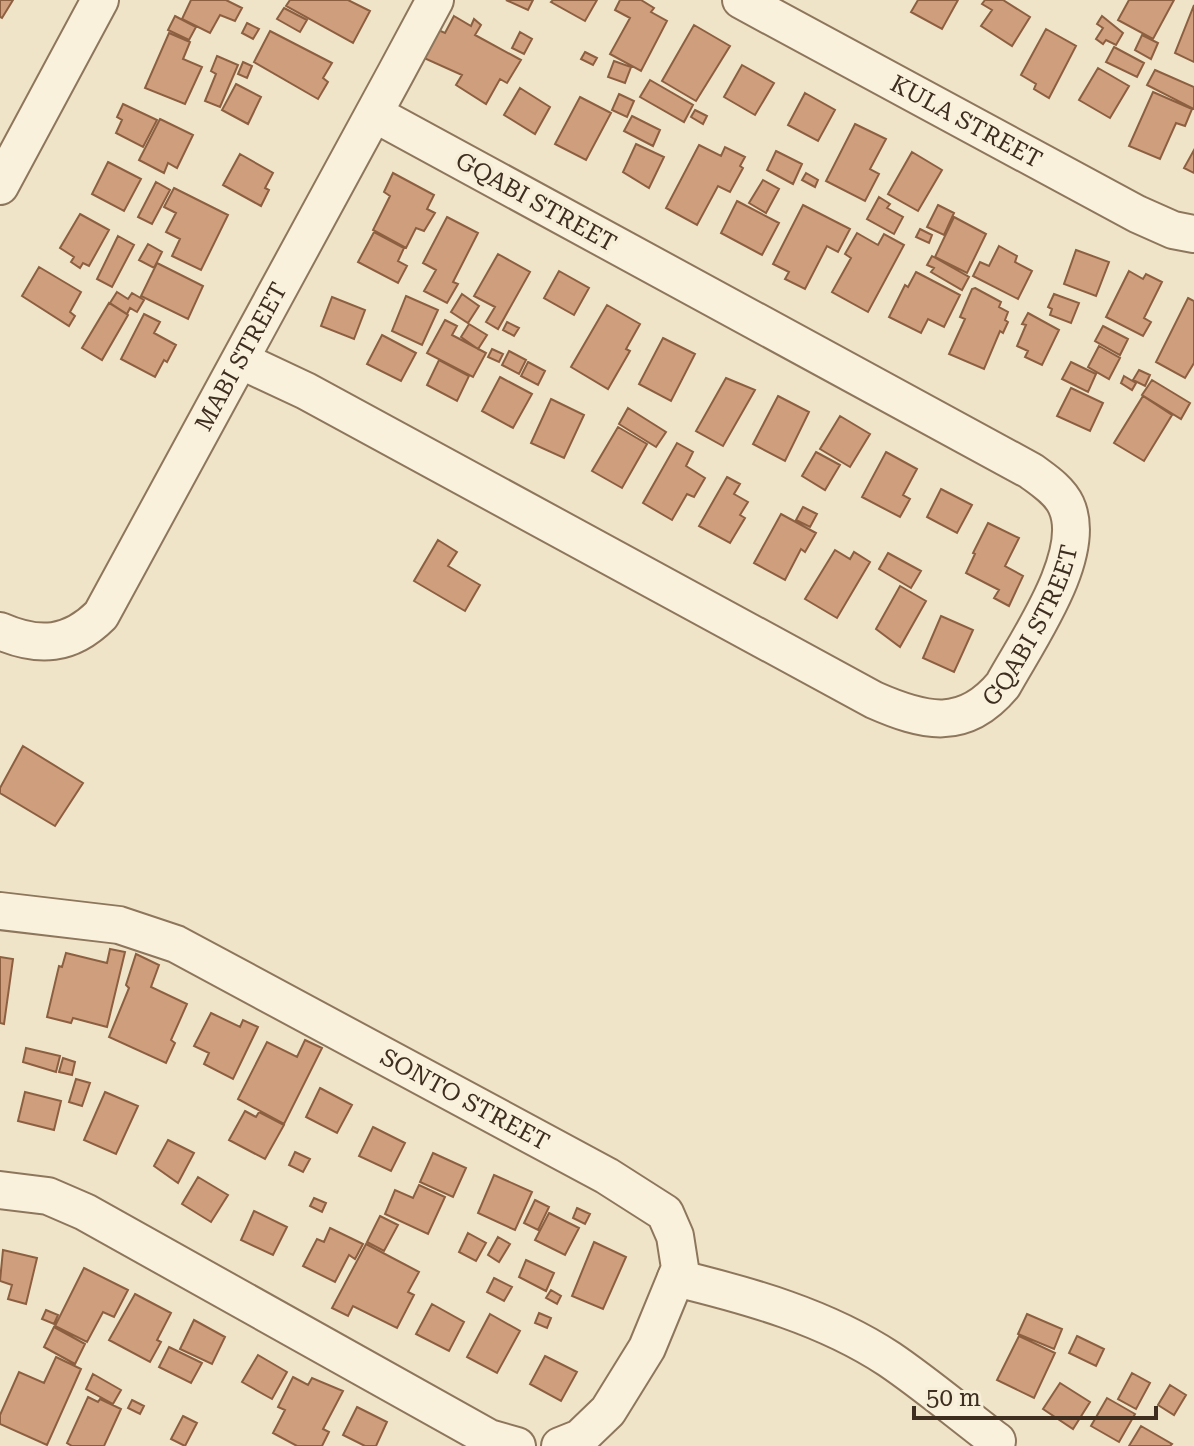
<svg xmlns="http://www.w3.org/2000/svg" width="1194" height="1446" viewBox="0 0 1194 1446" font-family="'Roboto Serif',serif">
  <rect width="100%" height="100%" fill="#f0e4c8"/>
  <!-- building -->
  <path fill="#cf9f7d" stroke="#8d5f41" stroke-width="2" d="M0 0H13L2 18 0 17Z
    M191 0H226L242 8 235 21 220 15 210 33 182 19Z
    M290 0H348L370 11 353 43 286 6Z
    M506 0H533L528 10Z
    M553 0H597L585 21 551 2Z
    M620 0H641L654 8 651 12 667 21 641 71 610 54 630 18 615 10Z
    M918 0H958L942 29 911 12Z
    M985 0H1003L1030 17 1012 46 981 26 992 10 982 4Z
    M1129 0H1174L1153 39 1118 20Z
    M1194 5V62L1175 53Z
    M284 8 307 20 300 32 277 19Z
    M175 16 196 27 189 40 168 30Z
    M454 16 471 26 474 19 481 25 475 35 521 60 507 83 500 79 486 104 456 85 462 75 424 58 436 29 445 33Z
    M1102 16 1123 33 1116 45 1106 40 1103 44 1096 39 1103 28 1097 24Z
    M247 23 259 29 253 39 242 33Z
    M694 25 730 46 696 101 662 81Z
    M1046 29 1076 46 1049 98 1034 89 1036 84 1021 75Z
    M270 31 332 63 323 78 328 82 318 99 254 62Z
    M520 32 532 39 524 54 512 48Z
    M169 33 190 42 183 59 202 67 185 104 145 88Z
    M1142 35 1158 43 1151 59 1135 50Z
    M1114 47 1144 63 1137 77 1106 62Z
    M585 52 597 58 593 65 581 59Z
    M217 56 238 65 220 107 205 101 216 74 211 71Z
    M614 61 631 67 625 83 608 77Z
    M243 62 252 66 247 78 238 74Z
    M742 65 774 83 755 115 724 97Z
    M1098 68 1129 86 1110 118 1079 100Z
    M1155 70 1194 87V109L1147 85Z
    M650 80 693 105 684 122 640 97Z
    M236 84 261 97 248 124 222 110Z
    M520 88 550 107 535 134 504 115Z
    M1153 92 1192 109 1185 126 1176 123 1160 159 1129 146Z
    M805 93 835 110 818 141 788 125Z
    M619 94 634 101 627 117 612 110Z
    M580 97 611 113 586 160 555 144Z
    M123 104 157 120 143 147 116 133 122 120 117 117Z
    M695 110 707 116 703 124 691 117Z
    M632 116 660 130 653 146 624 131Z
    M160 119 193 135 177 168 168 163 164 173 139 160Z
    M855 124 886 139 870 169 879 174 865 201 826 181Z
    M636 144 664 157 649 188 623 172Z
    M699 145 721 156 725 147 745 157 740 166 743 168 730 192 718 186 697 225 666 208Z
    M1194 150V173L1184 168Z
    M776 151 802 164 793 184 767 170Z
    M912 152 942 170 918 211 888 194Z
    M240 154 273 173 265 188 269 190 261 206 223 185Z
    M108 162 141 179 124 211 92 194Z
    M393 173 434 195 427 209 435 213 424 231 416 228 406 248 373 230 390 196 384 192Z
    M806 173 818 180 815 187 802 180Z
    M763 180 779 189 766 213 749 203Z
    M156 182 170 190 152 224 138 217Z
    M174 188 228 215 201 270 172 256 180 239 166 232 176 213 164 207Z
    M879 197 890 204 887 208 903 217 894 234 867 219Z
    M737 201 779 223 762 255 721 233Z
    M803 205 850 229 838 252 827 246 805 289 785 279 789 272 773 264Z
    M938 205 954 213 944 235 927 227Z
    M80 214 109 230 89 266 83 263 80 268 71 262 74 257 60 248Z
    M447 217 478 233 453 282 458 284 447 303 424 291 436 270 423 263Z
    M954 217 986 234 967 273 935 257Z
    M920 229 932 235 929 243 916 237Z
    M374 232 404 248 398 261 407 266 398 283 358 262Z
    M857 233 878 245 884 234 904 245 868 312 832 292 851 258 845 254Z
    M118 236 134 245 112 287 97 279Z
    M148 244 162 252 154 268 139 260Z
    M999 246 1017 256 1015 262 1032 271 1018 299 973 276 980 262 989 266Z
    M1076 250 1109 262 1096 296 1064 284Z
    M498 254 530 272 498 329 486 322 495 307 474 296Z
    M932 256 969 277 962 290 931 272 934 268 927 265Z
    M157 263 203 286 188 319 141 296Z
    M39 267 81 292 70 312 75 316 69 326 22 296Z
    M559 271 589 288 574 315 544 298Z
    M1129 271 1143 279 1146 274 1162 282 1144 318 1151 322 1143 336 1106 317Z
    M916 272 960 295 944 327 928 319 921 333 889 317 905 285 908 287Z
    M975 288 1001 302 999 307 1008 312 1005 320 1008 322 1003 333 1000 331 984 369 949 354 965 319 960 317 972 289Z
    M117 292 128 299 132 293 144 300 137 312 130 308 127 314 110 303Z
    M462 294 479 306 468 323 451 312Z
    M1054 294 1079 303 1071 323 1050 315 1052 309 1048 307Z
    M406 296 438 310 422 345 392 331Z
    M332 297 365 310 354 339 321 326Z
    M1188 298 1194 301V363L1185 378 1156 362Z
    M109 303 128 315 102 360 82 348Z
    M607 305 640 324 626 349 630 351 608 389 571 367Z
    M1028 313 1059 330 1042 365 1025 357 1028 351 1017 346 1026 325 1022 324Z
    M144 314 160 322 154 333 176 345 167 362 164 360 155 377 121 359Z
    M445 320 457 326 452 335 486 353 473 377 427 353Z
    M507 322 519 328 514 336 503 330Z
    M469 324 487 335 478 349 461 337Z
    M1103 326 1128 339 1120 355 1095 341Z
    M382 335 416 353 401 381 367 364Z
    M663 338 695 354 671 401 639 384Z
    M1099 346 1120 358 1109 379 1088 367Z
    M492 349 503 354 499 362 488 357Z
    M509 351 526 360 519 374 502 365Z
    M439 360 469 376 457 401 427 385Z
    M528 362 545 371 538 385 521 376Z
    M1071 362 1096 374 1088 392 1062 379Z
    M1139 370 1150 375 1145 386 1133 380Z
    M1124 376 1136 383 1132 390 1121 383Z
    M500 377 532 394 513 428 482 411Z
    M726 378 755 390 723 446 696 431Z
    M1152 380 1190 403 1181 419 1142 395Z
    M1071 388 1103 403 1090 431 1057 416Z
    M778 396 809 412 785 461 753 444Z
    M1143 396 1172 415 1144 461 1114 443Z
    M551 399 584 415 564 458 531 443Z
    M628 408 666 432 656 447 619 424Z
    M840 416 870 434 850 467 820 449Z
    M618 427 647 444 622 488 592 471Z
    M677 443 693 452 686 466 705 478 694 497 687 494 672 520 643 503Z
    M816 452 840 465 825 490 802 476Z
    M886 452 917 469 903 495 910 499 900 517 862 497Z
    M727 477 740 484 734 494 748 502 740 515 745 518 730 543 699 526Z
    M941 489 972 505 957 533 927 517Z
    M803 507 817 514 810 527 796 520Z
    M781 514 816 533 805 552 801 549 785 580 754 563Z
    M988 523 1019 538 1005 566 1023 576 1009 606 994 598 999 590 966 573 975 554 973 553Z
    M438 540 457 552 448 566 480 585 465 611 414 581Z
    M835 550 850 559 854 552 870 562 837 618 805 599Z
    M888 553 921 571 911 588 879 569Z
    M900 586 926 601 900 647 876 629Z
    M941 616 973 630 954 672 923 658Z
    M23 746 83 783 55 826 0 793V788Z
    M110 949 125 952 107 1027 73 1018 71 1023 47 1017 59 966 62 967 66 953 107 963Z
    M136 954 159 965 151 987 187 1004 171 1040 175 1043 166 1063 109 1037 129 988 126 985Z
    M0 957 13 959 4 1024 0 1023Z
    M211 1013 240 1027 243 1020 258 1027 233 1079 204 1064 209 1053 194 1046Z
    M305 1040 322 1048 284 1124 238 1099 267 1042 297 1057Z
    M26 1048 60 1056 56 1072 23 1062Z
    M63 1058 75 1062 72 1075 59 1072Z
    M76 1079 90 1083 82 1106 69 1102Z
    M320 1088 352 1105 337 1133 306 1117Z
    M25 1092 61 1101 54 1130 18 1121Z
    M105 1092 138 1106 116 1154 84 1140Z
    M245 1111 256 1117 259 1112 284 1125 265 1159 229 1140Z
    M373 1127 405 1143 391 1171 359 1156Z
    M168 1140 194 1153 178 1183 154 1166Z
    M295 1152 310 1159 303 1172 289 1165Z
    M433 1153 466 1168 453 1197 420 1182Z
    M494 1175 532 1192 515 1230 478 1213Z
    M198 1177 228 1195 211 1222 182 1204Z
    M419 1185 445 1197 428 1234 385 1214 395 1190 413 1198Z
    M314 1198 326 1203 322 1212 310 1206Z
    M535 1200 549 1207 538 1230 524 1223Z
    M577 1208 590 1214 585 1224 573 1218Z
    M254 1211 287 1227 273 1255 241 1240Z
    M549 1213 579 1228 565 1255 535 1240Z
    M380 1216 398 1225 384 1251 367 1242Z
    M330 1228 363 1244 355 1259 349 1255 335 1282 303 1266 317 1239 324 1242Z
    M468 1233 486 1243 476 1261 459 1252Z
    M498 1237 510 1244 499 1262 488 1255Z
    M594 1242 626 1257 603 1309 572 1296Z
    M366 1244 419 1272 408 1292 414 1295 397 1328 353 1306 348 1316 332 1308Z
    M3 1250 37 1258 26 1304 8 1299 12 1285 0 1281Z
    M526 1260 554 1273 546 1291 519 1277Z
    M84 1268 128 1290 114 1317 103 1312 87 1342 55 1326Z
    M494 1278 512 1287 504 1301 487 1292Z
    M551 1290 561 1296 557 1304 546 1298Z
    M135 1294 171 1313 157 1340 161 1342 150 1362 109 1340Z
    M432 1304 464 1322 449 1351 416 1334Z
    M46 1310 58 1315 54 1324 42 1319Z
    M539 1313 551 1318 547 1328 535 1323Z
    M490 1314 520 1331 497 1373 467 1357Z
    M1027 1314 1062 1329 1054 1349 1018 1334Z
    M194 1320 225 1337 212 1364 180 1349Z
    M54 1327 85 1344 75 1364 44 1347Z
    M1019 1336 1055 1353 1034 1398 997 1380Z
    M1077 1336 1104 1349 1096 1366 1069 1353Z
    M169 1347 202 1363 191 1383 159 1367Z
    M258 1355 287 1372 272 1399 242 1382Z
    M545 1356 577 1372 561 1401 530 1384Z
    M56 1357 81 1369 47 1445 0 1424V1415L19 1372 44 1383Z
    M1132 1373 1150 1383 1136 1409 1118 1399Z
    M93 1374 121 1390 113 1404 86 1389Z
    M293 1377 308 1385 312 1378 343 1391 323 1429 329 1432 322 1446H297L273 1433 285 1410 278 1407Z
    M1060 1383 1090 1402 1073 1429 1043 1409Z
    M1170 1385 1186 1395 1174 1415 1158 1405Z
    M88 1397 98 1402 100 1399 121 1409 104 1446H72L67 1443Z
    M1107 1398 1135 1414 1119 1442 1091 1426Z
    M132 1400 144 1406 140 1414 128 1408Z
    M357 1407 387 1422 376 1446H365L343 1435Z
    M183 1416 197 1423 185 1446 171 1439Z
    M1141 1426 1172 1444 1170 1446H1129Z"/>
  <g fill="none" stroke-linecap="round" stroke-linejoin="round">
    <defs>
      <g id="minor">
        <path id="s1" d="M741 0 1137 214 1173 230 1194 234"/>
        <path d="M0 186 100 0"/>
        <path id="s2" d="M242 361 306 391 874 700C924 722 964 732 1003 685 1027 641 1089 554 1066 505 1059 490 1043 480 1031 471L375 114"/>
        <path id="s3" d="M0 631C39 648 70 646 101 615 211 410 325 206 435 0"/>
        <path id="s4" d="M0 911 119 925 176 944 607 1176 665 1213 675 1236 680 1268 647 1348 608 1411 580 1438 560 1446"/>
        <path d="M0 1190 48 1196 85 1212 489 1438 517 1446"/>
        <path d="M676 1278C750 1296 825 1317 889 1359 926 1384 961 1414 997 1441"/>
      </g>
    </defs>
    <!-- minor casing -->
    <use href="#minor" stroke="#8d765c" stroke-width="40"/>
    <!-- minor -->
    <use href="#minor" stroke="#faf1dc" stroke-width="36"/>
  </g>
  <g text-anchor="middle" stroke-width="7" stroke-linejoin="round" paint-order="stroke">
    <!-- street labels -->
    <g font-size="24" fill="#3d2e20" stroke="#f7eed8">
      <text dy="8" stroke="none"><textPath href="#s1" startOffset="256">KULA STREET</textPath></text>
      <text transform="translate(536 202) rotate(29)" y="8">GQABI STREET</text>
      <text dy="8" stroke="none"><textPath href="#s3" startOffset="404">MABI STREET</textPath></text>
      <text dy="8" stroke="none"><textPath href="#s2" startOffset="926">GQABI STREET</textPath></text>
      <text dy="8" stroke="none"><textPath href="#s4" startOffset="508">SONTO STREET</textPath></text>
    </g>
  </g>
  <!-- scale -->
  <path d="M914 1406v12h242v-12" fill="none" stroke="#3d2e20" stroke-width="4"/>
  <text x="926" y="1406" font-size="24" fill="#3d2e20" stroke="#f7eed8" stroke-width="6" paint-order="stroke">50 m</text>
</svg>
